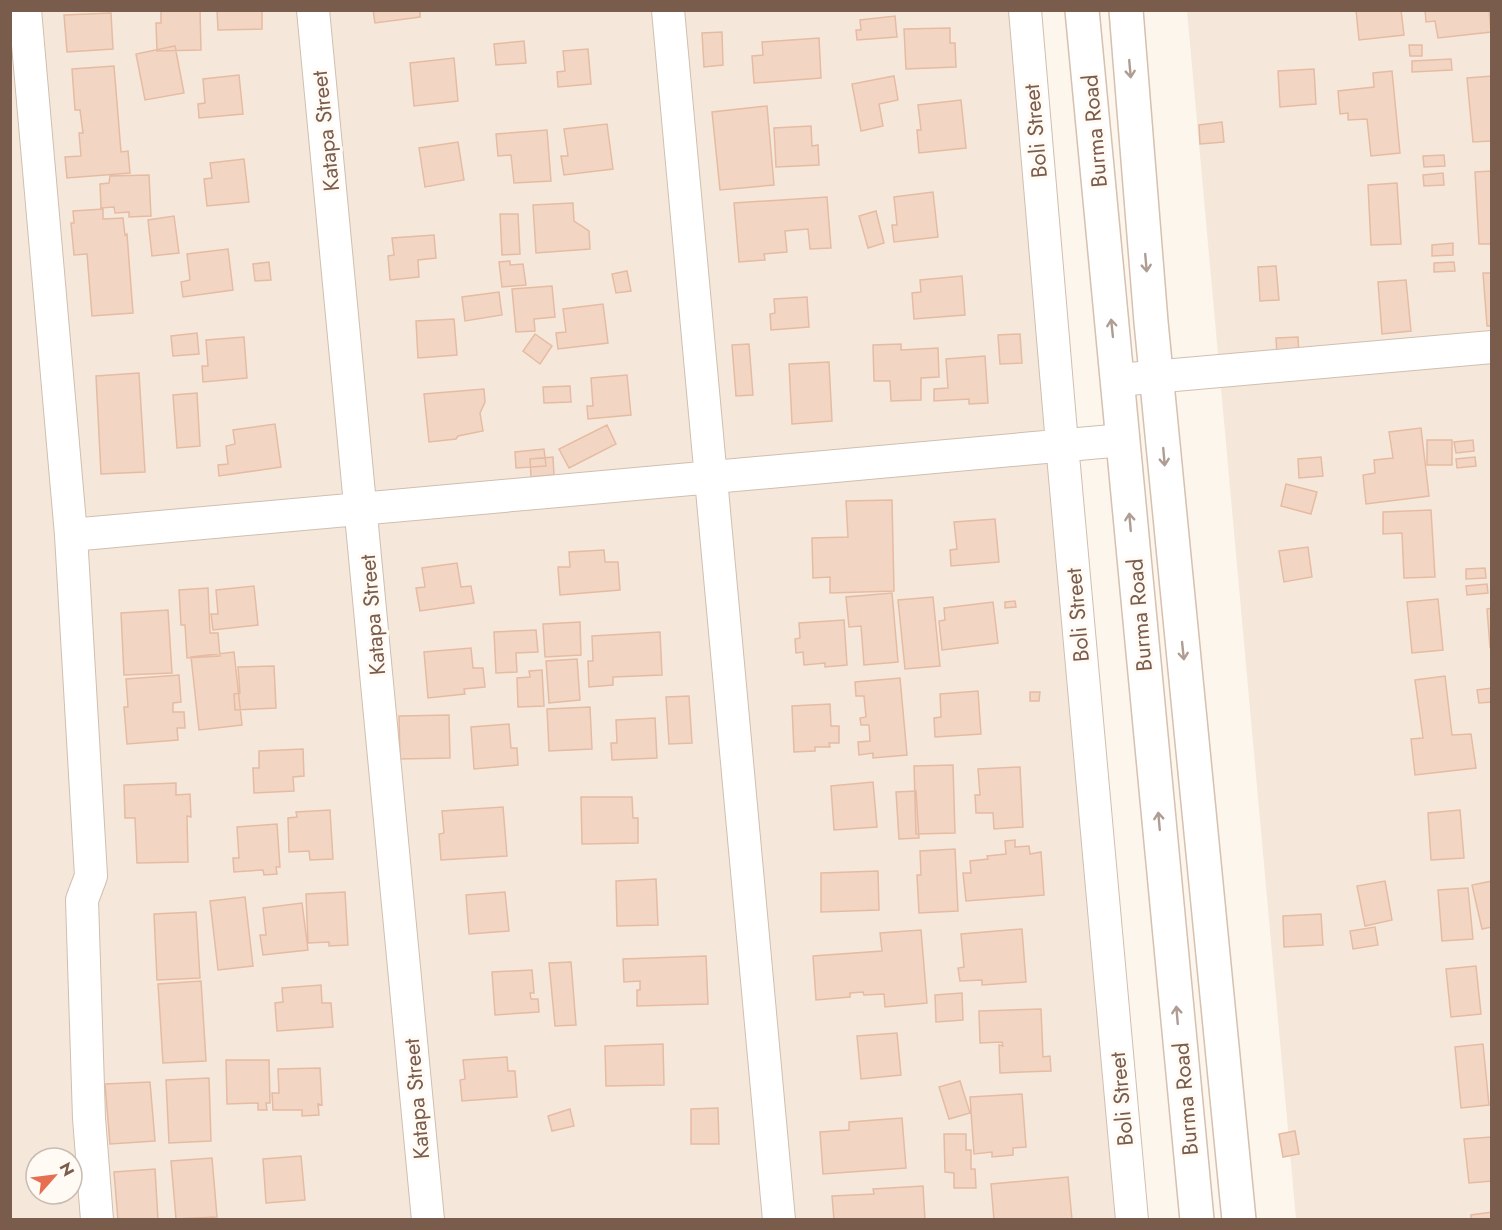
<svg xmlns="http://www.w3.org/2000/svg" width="1502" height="1230" viewBox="0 0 1502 1230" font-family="Jost,sans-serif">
  <rect width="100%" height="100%" fill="#fdf6ec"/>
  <!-- residential -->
  <path fill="#f5e8da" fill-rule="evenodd" d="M10 11H1036L1144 1219H11ZM36 1158H72V1194H36Z
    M1187 11H1491V1219H1296Z"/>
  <!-- building -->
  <path fill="#f3d5c3" stroke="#e6bba3" stroke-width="1.5" d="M161 10H200L201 50 157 51 156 23H161Z
    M217 10H262V29L218 30Z
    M373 10H420V17L375 23Z
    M1356 10H1401L1404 35 1359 40Z
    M1425 10H1489L1491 32 1438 38 1435 21 1426 22Z
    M111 13 113 49 67 52 64 15Z
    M895 16 897 37 857 40 856 30H861L860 20Z
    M950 28V43H955L956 67 906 69 904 29Z
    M722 32 723 65 704 67 702 33Z
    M819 38 821 78 754 83 752 56 763 55 762 42Z
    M524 41 526 63 496 65 494 44Z
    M1409 45H1422V56H1410Z
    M175 46 184 93 145 100 136 54Z
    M588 49 591 84 558 87 557 72 565 71 563 51Z
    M454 58 458 101 414 106 410 63Z
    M1451 59 1452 70 1412 72V61Z
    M114 66 121 152 128 151 130 173 67 178 65 157 81 156 79 133H83L80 110H75L72 69Z
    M1314 69 1316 104 1280 107 1278 71Z
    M1392 71 1400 153 1371 156 1367 119 1348 120V113L1340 114 1338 91 1374 87 1373 73Z
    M239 75 243 114 199 118 198 104 205 103 203 79Z
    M894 76 898 100 879 104 883 126 861 131 852 84Z
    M1492 76V141L1473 142 1467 78Z
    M961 100 966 148 919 153 917 130H921L918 105Z
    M767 106 774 185 720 190 712 112Z
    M1222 122 1224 142 1200 144 1199 125Z
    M607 124 613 169 564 175 561 156H568L564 129Z
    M811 126 812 146 818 145 819 165 776 167 774 128Z
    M547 130 551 181 514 183 511 155 498 156 496 134Z
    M458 142 464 180 425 187 419 148Z
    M1444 155 1445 166 1424 167 1423 156Z
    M244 159 249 202 207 206 204 179 212 178 210 163Z
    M1492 171V244H1479L1475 172Z
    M1443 173 1444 185 1424 186 1423 175Z
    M149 175 151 216 129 217V212L115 213 114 207 101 208 100 184 109 183 110 176Z
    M1397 183 1401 244 1371 245 1368 185Z
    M933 192 938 237 894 242 892 225H897L894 197Z
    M827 197 831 248 810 249 808 229 785 231 787 252 764 254 765 260 739 262 734 203Z
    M573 203 574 221 589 231 590 249 536 253 533 205Z
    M103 209V219L123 218 125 235 127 234 133 313 92 316 87 254 74 255 71 223H74L73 211Z
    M876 211 884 243 868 248 859 216Z
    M500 214H518L520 254 502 255Z
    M174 216 179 253 152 256 148 220Z
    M434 235 436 258 418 260 419 277 390 280 388 256 394 255 392 238Z
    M1453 243V255L1432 256V245Z
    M228 249 233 290 183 297 181 282 190 280 187 254Z
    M510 261V265L523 264 526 285 502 287 499 262Z
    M269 262 271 280 255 281 253 264Z
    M1454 262 1455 271 1434 272V263Z
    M1276 266 1279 300 1260 301 1258 267Z
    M627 271 631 291 616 293 612 274Z
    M1483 273H1492V326H1487Z
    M962 276 965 315 914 319 912 293 921 292 920 280Z
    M1406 280 1411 331 1382 334 1378 282Z
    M552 286 555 317 534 319 535 331 516 332 512 289Z
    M499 292 502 315 465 321 462 297Z
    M807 297 809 327 771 330 770 314 775 313 774 299Z
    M603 304 608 343 558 349 556 333 566 332 563 309Z
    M454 319 457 355 418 358 416 321Z
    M197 333 199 354 173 356 171 336Z
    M535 334 552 346 540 364 523 351Z
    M1020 334 1022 363 1000 364 998 335Z
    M244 337 247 378 203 382 202 366H208L206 340Z
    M1298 337 1299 355 1277 356 1276 338Z
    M749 344 753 395 736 396 732 345Z
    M901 344V350L938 348 939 377 921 378V400L891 401 890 381H874L873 345Z
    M985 356 988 403 969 404V399L934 401V389L948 388 946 359Z
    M829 362 832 421 792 424 789 364Z
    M139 373 145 472 101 474 96 376Z
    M627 375 631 415 588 419 587 406H593L591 378Z
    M570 386 571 402 544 403 543 387Z
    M484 389 485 402 480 413 483 431 458 436 456 439 429 442 424 394Z
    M197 393 200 446 177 448 173 395Z
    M275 424 281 467 219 476 218 465 228 464 226 446 235 444 233 430Z
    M607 425 616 444 569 468 559 449Z
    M1421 428 1429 496 1366 504 1363 475 1375 473 1374 460 1393 458 1389 432Z
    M1427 440H1452V465H1427Z
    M1473 440 1474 451 1456 453 1454 442Z
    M544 449 546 466 516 468 515 452Z
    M553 457 554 475 531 477 530 459Z
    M1321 457 1323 476 1299 478 1298 459Z
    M1475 457 1476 466 1457 468 1456 459Z
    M1286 484 1317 492 1311 514 1281 506Z
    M892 500 894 591 830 593V577L813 578 812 538 848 537 846 501Z
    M1431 510 1435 577 1404 578 1402 533 1383 534V512Z
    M995 519 999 562 951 566 950 550 957 549 954 522Z
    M1308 547 1312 577 1284 582 1279 551Z
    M604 550 605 562H618L620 590 560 595 558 567H570L569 552Z
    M457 563 461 587 471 586 474 603 420 611 416 588 425 587 422 568Z
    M1485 568 1486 578 1466 579V569Z
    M1487 584 1488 593 1467 595 1466 586Z
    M254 586 258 625 213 630 211 614H218L216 590Z
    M208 588 210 633H218L220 656 187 658 185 625H181L179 590Z
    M892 593 898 662 864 665 861 626 849 627 846 597Z
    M933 597 940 666 905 669 898 600Z
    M1438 599 1443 650 1412 653 1407 602Z
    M1015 601 1016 607 1005 608V602Z
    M993 602 998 643 942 650 939 621 945 620 944 608Z
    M1492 608V646L1490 647 1487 609Z
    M168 610 172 673 124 675 121 613Z
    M844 620 847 665 825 667V663L804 665 803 652 796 653 795 639 800 638 799 623Z
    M580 622 581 655 545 657 543 624Z
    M536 630 538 652 516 653 517 672 496 673 494 632Z
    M660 632 662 675 613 677V685L589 687 588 661H593L592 636Z
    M471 648 473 668H483L485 687 464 689 465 694 428 698 424 652Z
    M234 652 242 725 199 730 191 657Z
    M577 659 580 700 549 703 546 661Z
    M274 666 276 708 235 710 234 694 240 693 238 667Z
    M542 670 544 706 518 707 517 678 530 677 529 671Z
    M179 675 181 702 173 703V712H184L185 728H177L178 740 127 744 124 707H128L126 679Z
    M1445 676 1452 735 1471 734 1476 768 1415 775 1411 739 1423 738 1415 680Z
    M900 678 907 755 873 758V753L859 755 858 742 870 741 869 725H861L860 718 866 717 864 696H856L855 682Z
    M1492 688V702L1479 703 1477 690Z
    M978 691 981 734 935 737 934 718 941 717 940 694Z
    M1030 692H1040L1039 701H1030Z
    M689 696 692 743 669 744 666 697Z
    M830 704 831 726H839V743H829L830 747H815V751L794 752 792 706Z
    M590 707 592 749 549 751 547 709Z
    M449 715 450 758 400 759 399 716Z
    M655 718 657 758 612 760 611 743H617L616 720Z
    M509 724 511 748H517L518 765 474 769 471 727Z
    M303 749 304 776 293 777 294 791 254 793 253 768H259V751Z
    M953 765 955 833 916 834 914 766Z
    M1020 767 1023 827 994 829 993 813H976L975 795H980L978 769Z
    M873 782 877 827 834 830 831 786Z
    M176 783V795L190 794 191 817 187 816 188 862 137 863 135 818H125L124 785Z
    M916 791 919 838 899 839 896 792Z
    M581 797H632L633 818H638V843L582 844Z
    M503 807 507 856 441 860 439 834 444 833 442 811Z
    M330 810 333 859 310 860 309 851 289 852 288 818 297 817 296 812Z
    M1460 810 1464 858 1431 860 1428 813Z
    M277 824 280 867H276L277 874 264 875 263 870 234 872 233 858H239L237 827Z
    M1015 840V847L1029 846 1030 854 1041 852 1044 895 966 901 963 873H971L970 861 988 859 987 856 1006 854 1005 841Z
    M955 849 958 911 919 913 917 875H921L920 851Z
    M878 871 879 910 821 912V873Z
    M656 879 658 925 617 926 616 881Z
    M1385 881 1392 920 1365 926 1357 886Z
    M1492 881V927L1482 929 1472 885Z
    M1468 888 1473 939 1442 941 1438 890Z
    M345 892 348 945 329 946V942L308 943 306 894Z
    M505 892 509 931 469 934 466 895Z
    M245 897 253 966 218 970 210 901Z
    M302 903 308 950 263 955 260 935H266L263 908Z
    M196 912 200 978 157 980 154 914Z
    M1321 914 1323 945 1284 947 1283 916Z
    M1375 927 1378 945 1353 949 1350 931Z
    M1022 929 1026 982 982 985V980L960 981 958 968 964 967 961 934Z
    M921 930 927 1003 885 1007 884 994 864 995 863 992 850 993V997L816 1000 813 956 882 951 880 933Z
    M706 956 708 1004 637 1006V990H640V981L624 982 623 959Z
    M571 962 576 1025 555 1026 549 963Z
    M1476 966 1481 1014 1451 1017 1446 969Z
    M532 970 534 993H530L531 999H538L539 1012 495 1015 492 972Z
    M201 981 206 1061 163 1063 158 984Z
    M321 985 322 1003H331L333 1027 277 1031 275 1003 283 1002 282 988Z
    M962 993 963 1020 936 1022 935 995Z
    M1041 1009 1043 1057 1050 1056 1051 1071 1000 1073 999 1045 1003 1046 1002 1042 980 1043 979 1011Z
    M897 1033 901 1075 861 1079 857 1036Z
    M663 1044 664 1085 606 1086 605 1046Z
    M1483 1044 1489 1105 1461 1108 1455 1047Z
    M507 1057 508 1071H515L517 1097 462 1101 460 1080 465 1079 463 1060Z
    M226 1060H269L270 1103H266L267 1110H258V1103L227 1104Z
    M320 1068 322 1105 318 1104 319 1115 302 1116V1110H273L272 1093H279L278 1069Z
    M209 1078 211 1141 169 1143 166 1080Z
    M960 1081 970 1113 949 1119 939 1087Z
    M150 1082 155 1141 110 1144 105 1084Z
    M1022 1094 1026 1147 1013 1148V1155L992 1157V1152L974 1154 970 1097Z
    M718 1108 719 1144H691V1109Z
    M570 1109 574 1126 552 1131 548 1116Z
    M902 1118 906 1168 823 1174 820 1132 849 1130V1122Z
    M1295 1131 1299 1154 1283 1157 1279 1134Z
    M944 1134H966V1150H971V1169H975L976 1188H954V1173L945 1172Z
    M1491 1137 1492 1181 1469 1183 1464 1139Z
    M301 1156 305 1200 266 1203 263 1159Z
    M212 1158 217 1217 176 1219 171 1161Z
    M155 1169 158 1220H118L114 1172Z
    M1068 1177 1072 1220H994L991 1184Z
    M923 1186 925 1220H834L832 1196 874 1194 873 1189Z
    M1492 1212V1220H1471V1215Z"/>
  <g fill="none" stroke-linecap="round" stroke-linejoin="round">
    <defs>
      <path id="street" d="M25 10 71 535 91 876 82 900 89 1118 97 1220
        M313 10 428 1220
        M668 10 779 1220
        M1025 10 1062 444 1132 1220
        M1118 380 1492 347
        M71 535 1123 440"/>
      <path id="secondary" d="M1082 10 1197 1220
        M1126 10 1151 322 1239 1220"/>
    </defs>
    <!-- street casing -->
    <use href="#street" stroke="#d1beb0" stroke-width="34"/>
    <!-- secondary casing -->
    <use href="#secondary" stroke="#d6c0b0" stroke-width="36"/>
    <!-- street -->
    <use href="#street" stroke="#fff" stroke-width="32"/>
    <!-- secondary -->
    <use href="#secondary" stroke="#fff" stroke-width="33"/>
  </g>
  <!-- one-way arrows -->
  <defs><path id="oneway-shaft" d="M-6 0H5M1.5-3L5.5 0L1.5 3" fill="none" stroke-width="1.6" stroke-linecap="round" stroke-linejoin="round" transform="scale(1.5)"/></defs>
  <g stroke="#af9d94">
    <use href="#oneway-shaft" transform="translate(1130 69) rotate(85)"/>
    <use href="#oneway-shaft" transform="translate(1146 263) rotate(85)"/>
    <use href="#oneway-shaft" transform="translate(1112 328) rotate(-96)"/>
    <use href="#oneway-shaft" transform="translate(1164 457) rotate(85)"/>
    <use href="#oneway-shaft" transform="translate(1130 522) rotate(-95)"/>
    <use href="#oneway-shaft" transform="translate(1183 651) rotate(84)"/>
    <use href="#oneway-shaft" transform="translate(1159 821) rotate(-95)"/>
    <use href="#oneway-shaft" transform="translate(1177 1015) rotate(-95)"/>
  </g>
  <g text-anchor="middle" stroke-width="6" stroke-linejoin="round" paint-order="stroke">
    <!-- street labels -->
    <g font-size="22" fill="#7a5c4d" stroke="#fffaf3">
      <text transform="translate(325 131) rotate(-96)" y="8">Katapa Street</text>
      <text transform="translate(1035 131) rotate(-95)" y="8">Boli Street</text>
      <text transform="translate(1094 131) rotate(-95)" y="8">Burma Road</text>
      <text transform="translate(372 615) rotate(-95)" y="8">Katapa Street</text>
      <text transform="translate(1077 615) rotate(-95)" y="8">Boli Street</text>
      <text transform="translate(1139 615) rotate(-95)" y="8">Burma Road</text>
      <text transform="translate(416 1099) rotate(-95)" y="8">Katapa Street</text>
      <text transform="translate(1121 1099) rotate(-95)" y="8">Boli Street</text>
      <text transform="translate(1185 1099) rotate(-95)" y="8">Burma Road</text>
    </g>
  </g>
  <!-- border -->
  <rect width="1502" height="1230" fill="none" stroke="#7a5c4d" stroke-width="24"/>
  <!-- north arrow -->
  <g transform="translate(54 1176) rotate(62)"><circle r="28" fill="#fffaf3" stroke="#cabbb1" stroke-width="1.5"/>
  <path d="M0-4.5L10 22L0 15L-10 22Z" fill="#e76f51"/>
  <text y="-9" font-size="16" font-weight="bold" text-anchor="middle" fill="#7a5c4d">N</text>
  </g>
</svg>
